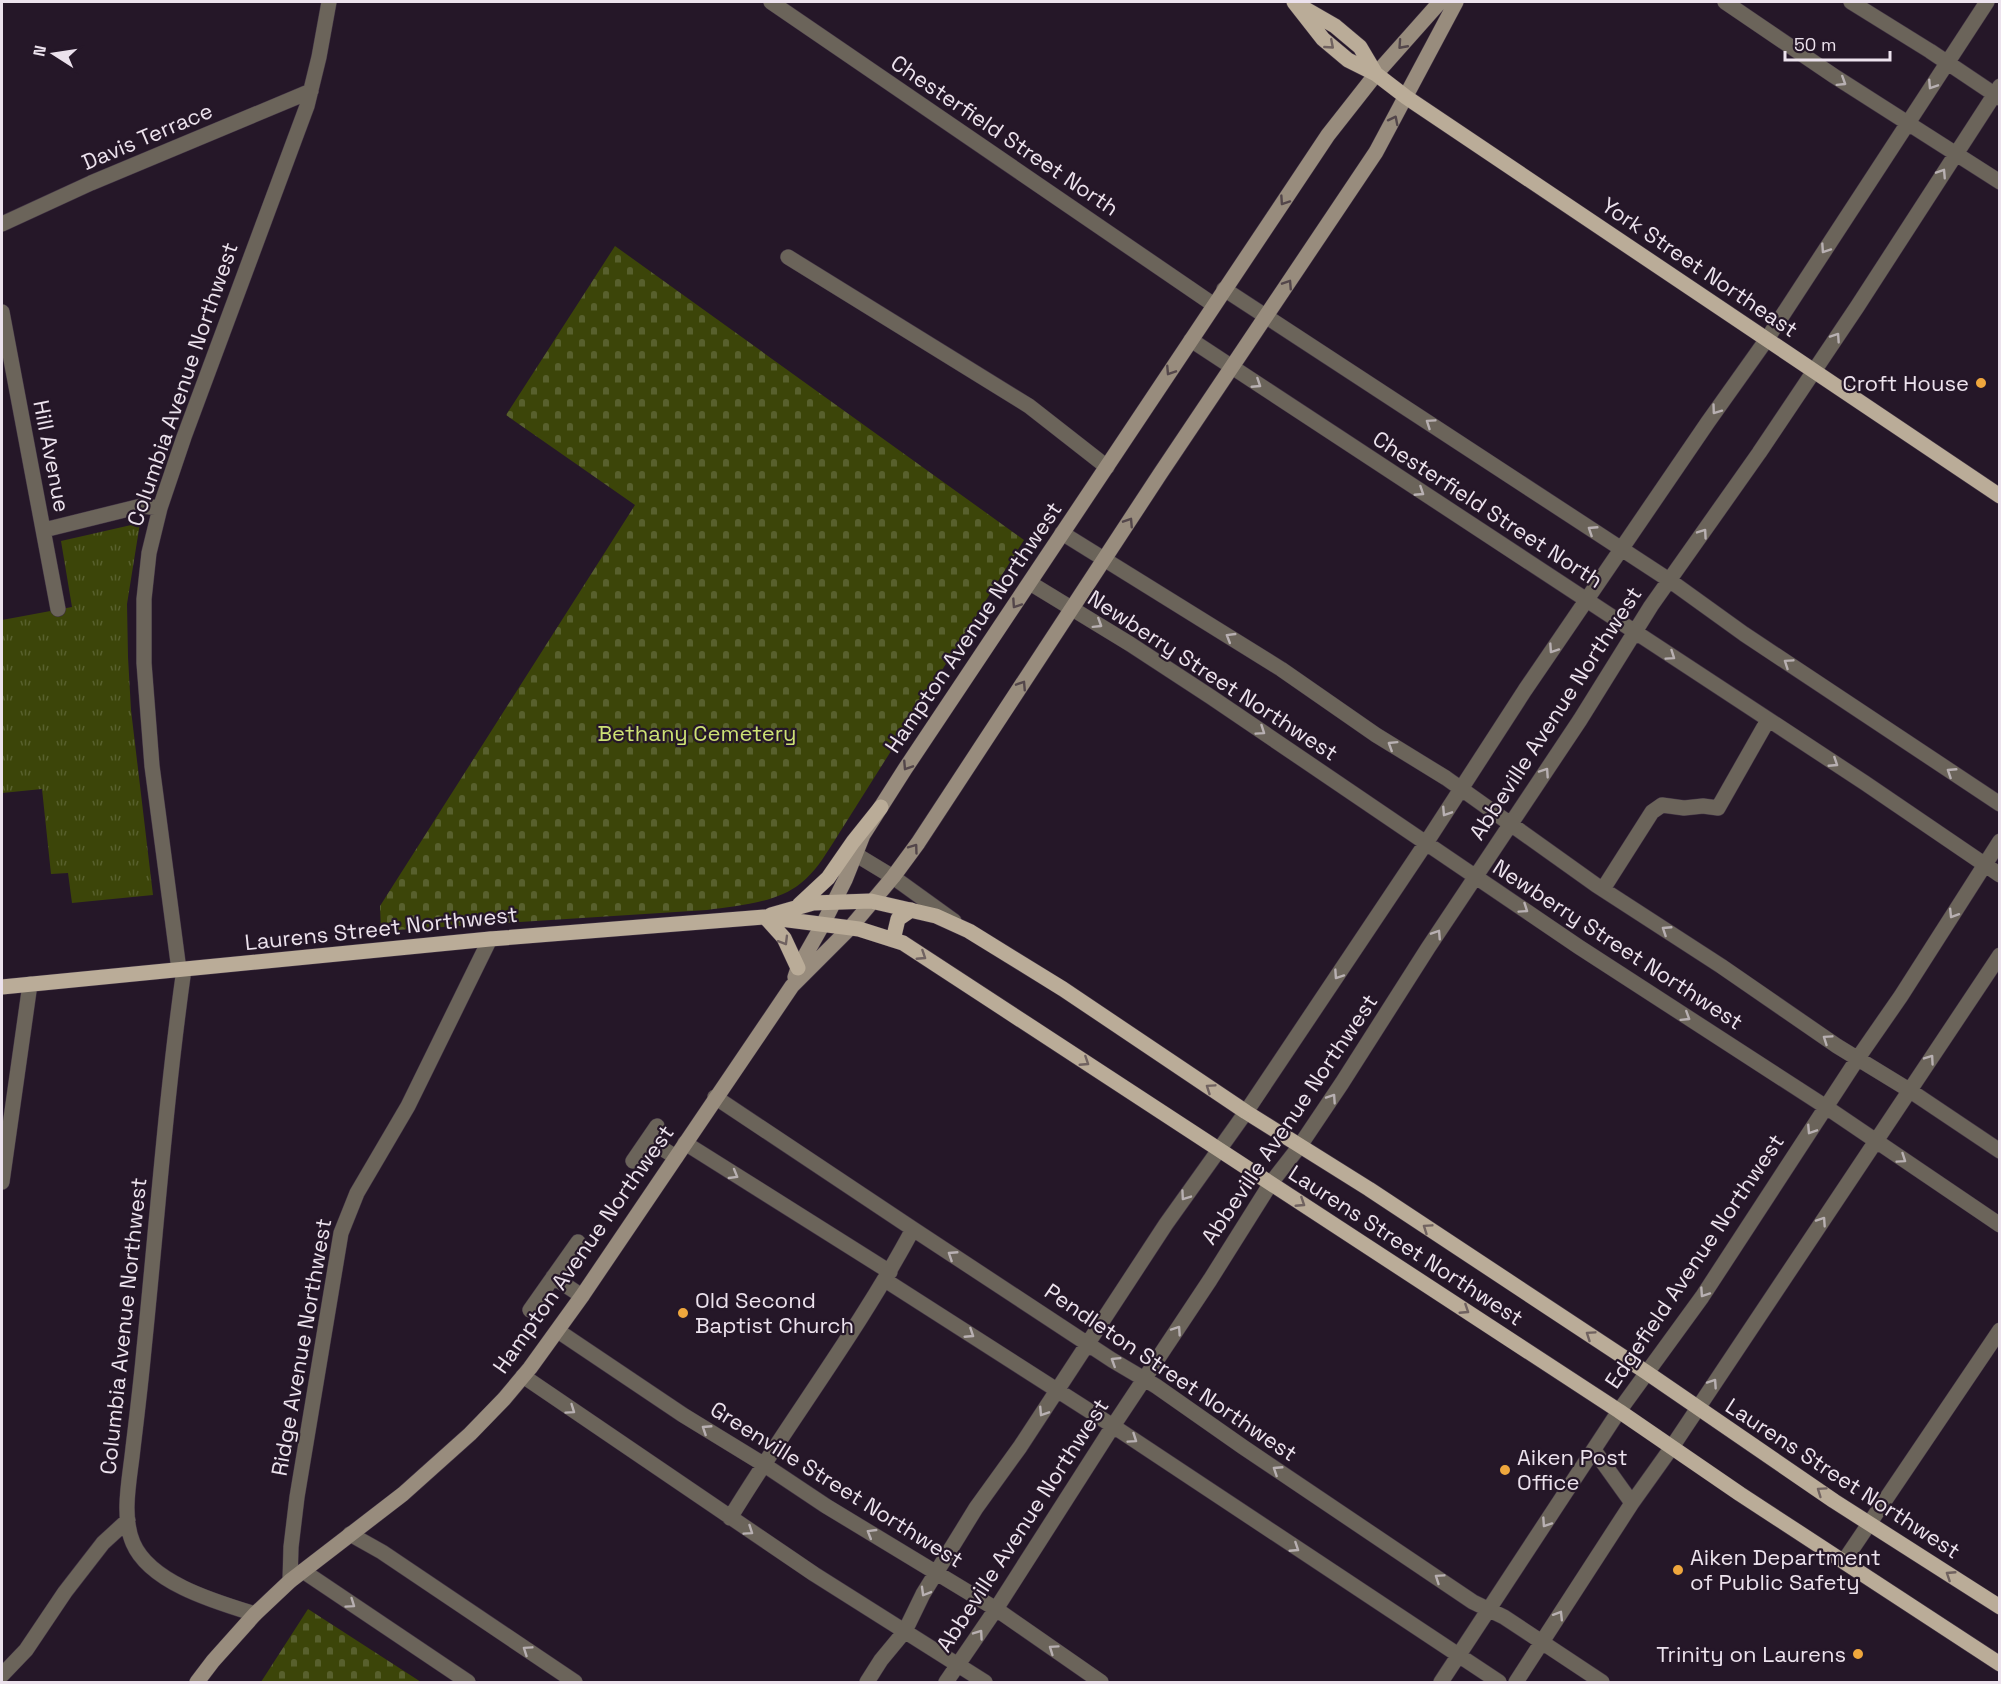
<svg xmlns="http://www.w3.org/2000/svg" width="2001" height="1684" viewBox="0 0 2001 1684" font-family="'Space Grotesk',sans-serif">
  <defs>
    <pattern id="cemetery-stones" width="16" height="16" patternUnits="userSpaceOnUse" patternTransform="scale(1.5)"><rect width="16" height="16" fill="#3c4509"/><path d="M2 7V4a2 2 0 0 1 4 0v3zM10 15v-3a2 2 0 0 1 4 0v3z" fill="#58602d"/></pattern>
    <pattern id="park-tufts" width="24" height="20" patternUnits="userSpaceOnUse" patternTransform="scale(1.5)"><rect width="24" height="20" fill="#3c4509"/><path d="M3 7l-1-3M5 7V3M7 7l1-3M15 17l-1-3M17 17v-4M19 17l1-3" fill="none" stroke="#58602d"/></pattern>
  </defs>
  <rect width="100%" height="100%" fill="#251728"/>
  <!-- cemetery -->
  <path fill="url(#cemetery-stones)" d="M615 246 1024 540 833 843C824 857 815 872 801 883 777 903 737 906 707 910L381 931 380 906 635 505 506 415Z
    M308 1609 421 1682H261Z"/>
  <!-- park -->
  <path fill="url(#park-tufts)" d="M140 523 127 604 128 657 131 710 153 895 72 903 68 873 51 874 42 789 2 793V620L72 607 61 541Z"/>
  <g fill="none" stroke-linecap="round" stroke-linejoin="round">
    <defs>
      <path id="street" d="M771 2 1214 305
        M1725 2 1834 76 2000 182
        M1851 2 1930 51 2000 98
        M2 224 91 183 311 91
        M788 257 1029 406 1107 467
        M1224 289 1669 580 1744 634 2000 804
        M2 312 58 609
        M1191 340 1865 783 2000 875
        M44 530 141 506 160 508
        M1062 533 1281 669 1376 735 1446 778 1596 885 1721 966 1837 1046 1909 1090 2000 1151
        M1030 583 1130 644 1211 697 1579 947 1826 1107 2000 1225
        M855 854 893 877 954 921
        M1603 889 1652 812 1662 805 1684 808 1703 806 1718 808 1768 720
        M184 969C166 1096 157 1222 144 1349 141 1382 137 1415 133 1448 130 1478 121 1515 133 1543 150 1583 216 1602 255 1614
        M179 970 152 766 144 663V599L149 553 160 508 184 437 307 106 319 57 329 2
        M715 1097 913 1229 1112 1360 1156 1386 1243 1447 1473 1602 1504 1617 1602 1682
        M648 1140 676 1157
        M685 1143 890 1272
        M633 1161 657 1126
        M2 1182 30 984
        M553 1277 582 1296
        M885 1280 1113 1426 1499 1682
        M530 1310 578 1242
        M558 1331 683 1415 763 1464 826 1506 996 1609 1101 1682
        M523 1376 814 1574 985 1682
        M1594 1450 1632 1503
        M730 1518C789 1421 859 1330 913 1229
        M350 1534 382 1552 575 1682
        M1844 1561 2000 1330
        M303 1571 468 1682
        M290 1581 291 1547 297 1497 341 1233 357 1193 408 1106 490 939
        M2 1675 26 1650 65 1592 103 1543 128 1520
        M867 1682 881 1660 905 1631 923 1594 976 1508 1020 1447 1166 1224 1246 1112 1426 843 1525 690 1708 422 1767 339 1987 2
        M946 1682 996 1609 1113 1426 1210 1280 1271 1183 1299 1147 1342 1083 1428 948 1580 720 1651 606 1759 453 1857 307 2000 86
        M1441 1682 1619 1411 1702 1297 1858 1058 1901 996 2000 841
        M1516 1682 1632 1503 1672 1447 2000 955"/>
      <path id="secondary" d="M795 977 798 968 823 924 845 880 863 835 905 769 1328 135 1376 74 1440 2
        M197 1682 213 1661 255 1614 290 1581 403 1494 470 1434 504 1399 530 1368 582 1296 792 986 850 928 893 877 918 843 1160 474 1376 152 1456 2"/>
      <path id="primary" d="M1294 2 1323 39 1348 60 1376 74 1406 97 2000 496
        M1302 7 1335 26 1360 47 1376 74
        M799 905 828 878 853 842 881 807
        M771 915 813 903 871 901 936 916 969 931 1063 989 1246 1112 1369 1189 1646 1372 1834 1501 2000 1607
        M765 917 784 938 798 968
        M893 940 898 919 911 910
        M2 987 490 939 765 917 859 929 903 943 1619 1411 1740 1494 2000 1664"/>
    </defs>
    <!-- street casing -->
    <use href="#street" stroke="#413344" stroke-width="16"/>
    <!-- secondary casing -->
    <use href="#secondary" stroke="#413344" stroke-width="16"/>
    <!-- primary casing -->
    <use href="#primary" stroke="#413344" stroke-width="16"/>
    <!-- street -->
    <use href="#street" stroke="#6b645a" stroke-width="15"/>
    <!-- secondary -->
    <use href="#secondary" stroke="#988c7d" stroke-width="15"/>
    <!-- primary -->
    <use href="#primary" stroke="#baac98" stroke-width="15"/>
  </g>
  <!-- one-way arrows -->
  <defs><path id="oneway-chevron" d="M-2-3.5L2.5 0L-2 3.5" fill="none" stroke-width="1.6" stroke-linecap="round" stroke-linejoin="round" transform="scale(1.5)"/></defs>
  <g stroke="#706260">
    <use href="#oneway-chevron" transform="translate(1330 45) rotate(41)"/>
    <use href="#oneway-chevron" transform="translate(784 941) rotate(59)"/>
    <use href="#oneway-chevron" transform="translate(922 956) rotate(33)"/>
    <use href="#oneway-chevron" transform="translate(1085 1062) rotate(33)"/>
    <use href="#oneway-chevron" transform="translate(1210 1088) rotate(-146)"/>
    <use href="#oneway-chevron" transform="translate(1301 1203) rotate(33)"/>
    <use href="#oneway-chevron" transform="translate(1427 1228) rotate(-146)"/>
    <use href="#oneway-chevron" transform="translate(1465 1310) rotate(33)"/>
    <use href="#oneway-chevron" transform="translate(1590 1335) rotate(-146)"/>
    <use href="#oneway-chevron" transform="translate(1821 1491) rotate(-145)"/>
    <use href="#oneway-chevron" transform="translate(1950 1575) rotate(-147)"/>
  </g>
  <g stroke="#53464a">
    <use href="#oneway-chevron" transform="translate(1402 45) rotate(132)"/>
    <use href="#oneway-chevron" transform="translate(1394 120) rotate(-63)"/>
    <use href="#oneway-chevron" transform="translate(1284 201) rotate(124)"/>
    <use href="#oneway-chevron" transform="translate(1288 284) rotate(-57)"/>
    <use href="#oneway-chevron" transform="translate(1170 371) rotate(123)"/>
    <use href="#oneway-chevron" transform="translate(1129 522) rotate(-57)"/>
    <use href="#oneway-chevron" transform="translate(1016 604) rotate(124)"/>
    <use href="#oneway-chevron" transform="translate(1022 685) rotate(-57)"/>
    <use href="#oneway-chevron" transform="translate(907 766) rotate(123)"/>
    <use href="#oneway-chevron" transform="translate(914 848) rotate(-54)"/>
  </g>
  <g stroke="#b8b0b2">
    <use href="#oneway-chevron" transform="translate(1842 82) rotate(32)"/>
    <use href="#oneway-chevron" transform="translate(1932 85) rotate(123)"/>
    <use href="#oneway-chevron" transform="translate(1942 173) rotate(-57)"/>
    <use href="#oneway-chevron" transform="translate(1825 249) rotate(124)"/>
    <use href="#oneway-chevron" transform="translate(1836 337) rotate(-56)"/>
    <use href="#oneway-chevron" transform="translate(1257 384) rotate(33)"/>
    <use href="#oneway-chevron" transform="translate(1716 410) rotate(126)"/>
    <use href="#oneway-chevron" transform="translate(1430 423) rotate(-146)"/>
    <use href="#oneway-chevron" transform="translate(1420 492) rotate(33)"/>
    <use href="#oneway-chevron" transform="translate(1592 530) rotate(-147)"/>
    <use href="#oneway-chevron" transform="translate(1703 533) rotate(-55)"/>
    <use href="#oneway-chevron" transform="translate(1098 624) rotate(32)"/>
    <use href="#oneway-chevron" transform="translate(1230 637) rotate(-149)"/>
    <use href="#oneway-chevron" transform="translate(1553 649) rotate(124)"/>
    <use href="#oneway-chevron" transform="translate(1671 656) rotate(34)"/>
    <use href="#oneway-chevron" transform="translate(1788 663) rotate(-146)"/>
    <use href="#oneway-chevron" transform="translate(1261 731) rotate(34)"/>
    <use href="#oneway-chevron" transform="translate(1392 745) rotate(-148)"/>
    <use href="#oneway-chevron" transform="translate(1834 763) rotate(33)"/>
    <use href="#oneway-chevron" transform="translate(1545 772) rotate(-56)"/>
    <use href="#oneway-chevron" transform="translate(1951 772) rotate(-147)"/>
    <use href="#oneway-chevron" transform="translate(1446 812) rotate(123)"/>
    <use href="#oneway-chevron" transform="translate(1524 909) rotate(34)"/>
    <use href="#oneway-chevron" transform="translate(1953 914) rotate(122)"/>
    <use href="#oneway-chevron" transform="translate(1666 930) rotate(-147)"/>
    <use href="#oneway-chevron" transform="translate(1437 934) rotate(-57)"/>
    <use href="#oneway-chevron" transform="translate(1338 975) rotate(124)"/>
    <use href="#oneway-chevron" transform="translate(1686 1017) rotate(32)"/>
    <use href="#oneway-chevron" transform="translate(1827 1039) rotate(-146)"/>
    <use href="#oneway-chevron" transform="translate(1930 1059) rotate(-55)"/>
    <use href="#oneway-chevron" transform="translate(1332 1098) rotate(-56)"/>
    <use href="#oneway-chevron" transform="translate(1811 1130) rotate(123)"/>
    <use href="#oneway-chevron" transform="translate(1902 1159) rotate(34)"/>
    <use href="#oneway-chevron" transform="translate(734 1175) rotate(30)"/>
    <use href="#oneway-chevron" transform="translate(1185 1196) rotate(125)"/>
    <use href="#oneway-chevron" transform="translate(1822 1221) rotate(-56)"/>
    <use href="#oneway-chevron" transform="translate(952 1255) rotate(-147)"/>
    <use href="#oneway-chevron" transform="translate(1704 1293) rotate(124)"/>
    <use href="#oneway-chevron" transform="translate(1177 1330) rotate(-56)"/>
    <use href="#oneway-chevron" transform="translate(970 1334) rotate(33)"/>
    <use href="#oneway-chevron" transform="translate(1115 1361) rotate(-148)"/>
    <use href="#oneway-chevron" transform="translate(1713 1383) rotate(-56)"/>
    <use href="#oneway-chevron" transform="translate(571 1410) rotate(35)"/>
    <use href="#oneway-chevron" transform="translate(1043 1412) rotate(123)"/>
    <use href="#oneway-chevron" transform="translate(706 1429) rotate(-147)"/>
    <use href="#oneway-chevron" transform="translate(1133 1439) rotate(34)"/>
    <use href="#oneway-chevron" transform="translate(1277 1470) rotate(-147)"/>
    <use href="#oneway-chevron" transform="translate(1546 1523) rotate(124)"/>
    <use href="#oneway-chevron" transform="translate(749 1531) rotate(34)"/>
    <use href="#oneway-chevron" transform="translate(871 1533) rotate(-149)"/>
    <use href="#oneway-chevron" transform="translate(1295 1548) rotate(33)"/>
    <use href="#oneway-chevron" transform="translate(1439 1578) rotate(-146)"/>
    <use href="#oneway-chevron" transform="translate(925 1592) rotate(120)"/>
    <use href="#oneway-chevron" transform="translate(351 1604) rotate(35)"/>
    <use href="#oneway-chevron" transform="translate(1559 1615) rotate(-58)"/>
    <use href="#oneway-chevron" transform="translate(979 1634) rotate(-55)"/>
    <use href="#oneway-chevron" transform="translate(1053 1649) rotate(-145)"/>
    <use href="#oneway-chevron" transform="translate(527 1650) rotate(-146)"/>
  </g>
  <!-- markers -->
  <g fill="#efa73d" stroke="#251728" stroke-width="2">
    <circle cx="1981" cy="383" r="6"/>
    <circle cx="683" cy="1313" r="6"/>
    <circle cx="1505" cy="1470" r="6"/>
    <circle cx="1678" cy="1570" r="6"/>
    <circle cx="1858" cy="1654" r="6"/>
  </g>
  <g text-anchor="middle" stroke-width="4.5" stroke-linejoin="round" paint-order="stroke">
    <!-- street labels -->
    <g font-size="22" fill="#ece2ed" stroke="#251728">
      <text transform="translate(1005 135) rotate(34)" y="8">Chesterfield Street North</text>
      <text transform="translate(147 136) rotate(-23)" y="8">Davis Terrace</text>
      <text transform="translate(1700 267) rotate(34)" y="8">York Street Northeast</text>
      <text transform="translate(182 384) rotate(-71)" y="8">Columbia Avenue Northwest</text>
      <text transform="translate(52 456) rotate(79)" y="8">Hill Avenue</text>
      <text transform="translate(1488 509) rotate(33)" y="8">Chesterfield Street North</text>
      <text transform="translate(973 627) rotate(-56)" y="8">Hampton Avenue Northwest</text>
      <text transform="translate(1213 675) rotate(33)" y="8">Newberry Street Northwest</text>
      <text transform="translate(1555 713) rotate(-57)" y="8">Abbeville Avenue Northwest</text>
      <text transform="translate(381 928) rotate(-6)" y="8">Laurens Street Northwest</text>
      <text transform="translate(1618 944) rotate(33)" y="8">Newberry Street Northwest</text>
      <text transform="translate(1289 1119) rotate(-56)" y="8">Abbeville Avenue Northwest</text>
      <text transform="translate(1406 1245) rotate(33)" y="8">Laurens Street Northwest</text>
      <text transform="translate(583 1249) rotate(-55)" y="8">Hampton Avenue Northwest</text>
      <text transform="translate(1694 1261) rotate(-56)" y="8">Edgefield Avenue Northwest</text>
      <text transform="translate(123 1326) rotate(-84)" y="8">Columbia Avenue Northwest</text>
      <text transform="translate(301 1347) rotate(-80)" y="8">Ridge Avenue Northwest</text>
      <text transform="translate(1171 1372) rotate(34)" y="8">Pendleton Street Northwest</text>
      <text transform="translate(1843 1478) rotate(33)" y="8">Laurens Street Northwest</text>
      <text transform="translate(837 1484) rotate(32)" y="8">Greenville Street Northwest</text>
      <text transform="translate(1022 1525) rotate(-57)" y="8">Abbeville Avenue Northwest</text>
    </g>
    <!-- poi labels -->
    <g font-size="22" fill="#ece2ed" stroke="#251728" text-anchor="start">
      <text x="1969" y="391" text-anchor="end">Croft House</text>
      <text x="695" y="1308">Old Second<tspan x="695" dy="25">Baptist Church</tspan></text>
      <text x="1517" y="1465">Aiken Post<tspan x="1517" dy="25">Office</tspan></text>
      <text x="1690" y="1565">Aiken Department<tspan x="1690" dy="25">of Public Safety</tspan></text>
      <text x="1846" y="1662" text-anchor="end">Trinity on Laurens</text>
    </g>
    <!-- park labels -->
    <g font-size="22" fill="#cde275" stroke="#251728">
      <text x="697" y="741">Bethany Cemetery</text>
    </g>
  </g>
  <!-- border -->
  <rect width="2001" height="1684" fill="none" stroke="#ece2ed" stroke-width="6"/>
  <!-- north arrow -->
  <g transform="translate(54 54) rotate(282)" stroke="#251728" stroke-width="4.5" paint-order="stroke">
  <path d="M0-4.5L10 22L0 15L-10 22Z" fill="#ece2ed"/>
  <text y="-9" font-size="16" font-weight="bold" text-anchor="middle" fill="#ece2ed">N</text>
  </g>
  <!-- scale -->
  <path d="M1785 51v9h105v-9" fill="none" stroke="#ece2ed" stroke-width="3"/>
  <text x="1794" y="51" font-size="18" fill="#ece2ed" stroke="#251728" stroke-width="4.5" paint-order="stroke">50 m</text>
</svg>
